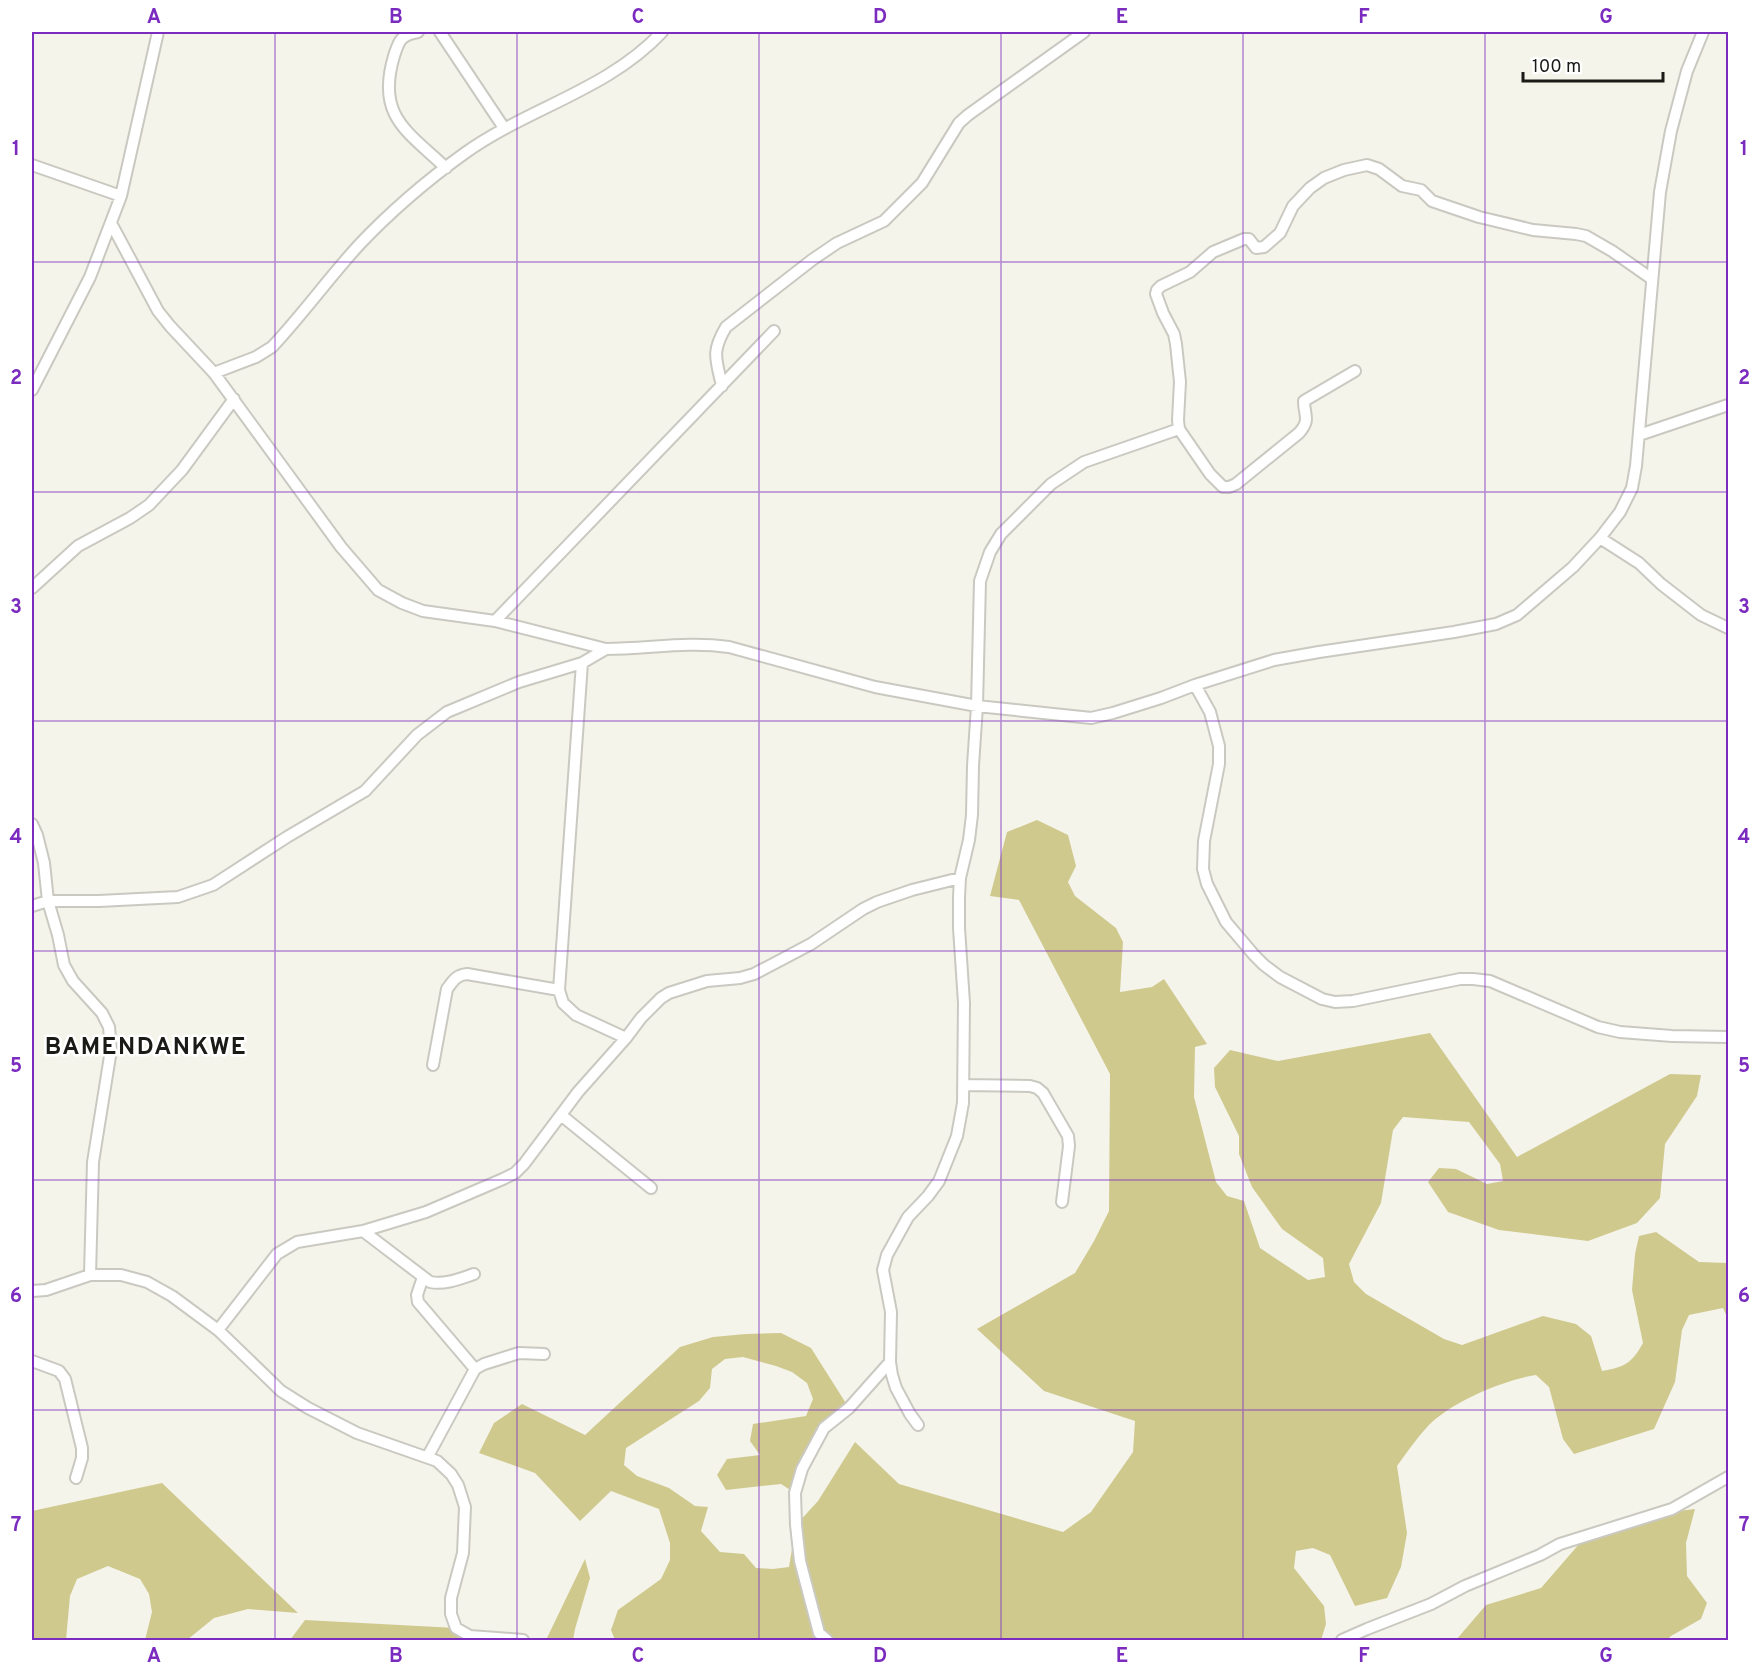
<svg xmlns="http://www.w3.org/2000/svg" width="1760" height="1672" viewBox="0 0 1760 1672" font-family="Overpass,sans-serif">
  <rect width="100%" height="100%" fill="#f4f4eb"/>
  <!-- green -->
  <path fill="#d0c98e" d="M1037 820 1068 835 1076 866 1068 882 1075 896 1116 928 1123 942 1120 992 1152 987 1164 979 1207 1044 1195 1047 1194 1097 1216 1182 1227 1196 1244 1201 1260 1248 1308 1280 1325 1277 1323 1258 1282 1229 1252 1187 1239 1154V1136L1215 1087 1214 1068 1230 1050 1278 1061 1430 1033 1517 1157 1670 1074 1701 1075 1697 1096 1665 1144 1660 1198 1637 1223 1588 1241 1499 1230 1448 1212 1428 1182 1439 1168 1456 1169 1487 1184 1503 1181 1500 1164 1469 1122 1403 1117 1393 1130 1381 1203 1349 1264 1354 1282 1366 1294 1444 1339 1462 1345 1543 1316 1576 1324 1591 1336 1602 1371C1625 1367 1632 1363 1643 1343L1632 1290 1635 1254 1639 1236 1656 1232 1699 1262 1728 1263V1319L1723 1308 1689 1315 1682 1330 1675 1382 1654 1429 1574 1454 1563 1439 1549 1387 1536 1375C1503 1380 1451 1402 1428 1426 1417 1438 1407 1452 1397 1466L1407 1533 1401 1567 1387 1598 1355 1606 1330 1555 1313 1548 1296 1551 1294 1568 1324 1606 1326 1624 1321 1640H615L611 1630 618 1610 661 1579 670 1560V1543L659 1509 611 1491 580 1521 535 1473 479 1453 494 1423 522 1404 585 1435 680 1347 713 1337 746 1334 781 1333 811 1348 849 1408 824 1428 795 1493 781 1484 726 1490 717 1475 727 1459 760 1455 750 1441 753 1424 806 1416 813 1399 807 1383 792 1372 776 1366 743 1357 725 1359 712 1369 710 1388 699 1401 626 1448 624 1465 637 1476 669 1488 695 1506 708 1507 701 1531 720 1552 744 1554 756 1568 773 1569 789 1567 796 1525 818 1501 855 1442 899 1484 1063 1532 1091 1512 1133 1452 1135 1421 1044 1391 977 1329 1075 1273 1094 1241 1109 1211 1110 1074 1019 900 990 896 1007 832Z
    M162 1483 298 1613 248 1609 214 1618 187 1640H145L152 1612 149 1594 140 1579 108 1566 77 1579 70 1596 66 1640H32V1511Z
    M1695 1509 1686 1543 1687 1576 1707 1603 1701 1619 1671 1636 1667 1640H1456L1486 1605 1541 1588 1593 1528 1627 1517Z
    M585 1559 590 1578 575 1629 573 1640H546Z
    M305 1620 456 1628 484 1640H290Z"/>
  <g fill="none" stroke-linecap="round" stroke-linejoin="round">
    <defs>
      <path id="street" d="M418 32C401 35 399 40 394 56 376 116 407 131 446 168
        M440 32 504 128
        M32 165 121 196
        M111 223 158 311 170 326 214 373 341 547 378 590 402 603 423 611 495 621 606 649C649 649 686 641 729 647L875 687 977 706 1091 718 1113 713 1161 698 1195 685 1274 660 1319 652 1454 632 1496 624 1517 615 1573 567 1600 538 1620 512 1632 488 1636 466 1660 192 1671 131 1687 71 1703 32
        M1355 371 1304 401C1304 416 1311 419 1299 433L1236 484 1229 487H1223L1210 474 1179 429 1178 420 1180 382 1176 344 1174 334 1163 313 1156 294 1157 290 1161 286 1190 272 1213 252 1244 239H1249L1256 248 1264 247 1280 233 1293 206 1310 188 1324 178 1344 170 1367 165 1379 169 1402 186 1421 190 1432 201 1479 217 1533 230 1576 234 1586 236 1612 251 1652 279
        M214 373 256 357 272 347C302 315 328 279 358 246 390 212 426 181 465 153 528 108 608 90 662 32
        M722 386C716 359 711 352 726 327L812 260 837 243 884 221 922 183 959 123 968 115 1084 32
        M32 390 90 277 121 196 158 32
        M1639 435 1728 405
        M1600 538 1639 563 1661 584 1701 615 1728 628
        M32 588 78 546 130 518 149 505 182 470 234 399
        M495 621 774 331
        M606 649 582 663 559 990 563 1003 576 1015 626 1038
        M1195 685 1210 712 1219 746V764L1204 841 1203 869 1207 884 1226 922 1254 955 1264 965 1280 977 1322 999 1335 1002 1353 1001 1460 979H1473L1490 981 1598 1027 1620 1032 1672 1036 1728 1037
        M32 824 37 835 44 863 48 901 58 935 64 965 73 981 102 1013 109 1027 111 1050 93 1162 90 1275
        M32 906 48 901H99L178 897 213 885 287 837 365 791 417 735 447 712 519 682 582 663
        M433 1065 447 989C453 981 456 975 467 974L559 990
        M963 1085 1030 1086 1037 1088 1043 1093 1068 1136 1069 1146 1062 1202
        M561 1115 651 1188
        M363 1231 430 1282C445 1285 459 1279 474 1274
        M423 1277 417 1295 418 1302 475 1369
        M32 1291 46 1290 90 1275H121L147 1282 172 1296 218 1330 281 1391 308 1408 357 1433 437 1461 451 1474 458 1485 465 1507 463 1553 451 1598V1614L456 1628 470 1636 523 1640
        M218 1330 277 1254 297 1242 363 1231 426 1212 503 1179 515 1173 524 1164 578 1092 626 1038 641 1018 661 998 669 993 707 981 740 978 754 974 811 944 863 909 877 902 912 890 960 878
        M32 1361 59 1371 65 1379 82 1448V1458L76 1478
        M918 1425 910 1414 896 1388 892 1375 890 1362 891 1312 883 1270 887 1255 908 1217 928 1196 939 1181 957 1136 963 1103 964 1003 959 928V897L960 878 969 840 972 815 973 766 977 706 980 581 990 552 1001 534 1051 484 1084 462 1179 429
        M428 1456 475 1369 484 1364 519 1353 544 1354
        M827 1640 819 1633 800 1561 796 1525 795 1493 802 1469 824 1428 849 1408 890 1362
        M1342 1640 1367 1629 1431 1604 1465 1586 1540 1555 1560 1544 1672 1509 1728 1477"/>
    </defs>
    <!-- street casing -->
    <use href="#street" stroke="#cac9c1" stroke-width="14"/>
    <!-- street -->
    <use href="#street" stroke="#fff" stroke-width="10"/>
  </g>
  <!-- grid -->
  <path fill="none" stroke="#7b2cbf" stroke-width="1.5" stroke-opacity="0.55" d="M275 32V1640M517 32V1640M759 32V1640M1001 32V1640M1243 32V1640M1485 32V1640M32 262H1728M32 492H1728M32 721H1728M32 951H1728M32 1180H1728M32 1410H1728"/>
  <g text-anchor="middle" stroke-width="5" stroke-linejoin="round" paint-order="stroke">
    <!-- district labels -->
    <g font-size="24" font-weight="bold" letter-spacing="1.5" fill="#1a1a17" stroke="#fff">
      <text x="146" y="1054">BAMENDANKWE</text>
    </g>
  </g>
  <!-- border -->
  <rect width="1760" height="1672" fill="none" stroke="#ffffff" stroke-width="66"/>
  <!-- scale -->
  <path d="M1523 72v9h140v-9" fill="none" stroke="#1a1a17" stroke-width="3"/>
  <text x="1532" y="72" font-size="18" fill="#1a1a17" stroke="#ffffff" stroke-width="4.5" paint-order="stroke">100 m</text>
  <rect x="33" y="33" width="1694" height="1606" fill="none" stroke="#7b2cbf" stroke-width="2"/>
  <g font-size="20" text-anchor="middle" font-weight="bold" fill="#7b2cbf">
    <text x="154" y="23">A</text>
    <text x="396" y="23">B</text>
    <text x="638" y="23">C</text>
    <text x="880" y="23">D</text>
    <text x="1122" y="23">E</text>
    <text x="1364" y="23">F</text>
    <text x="1606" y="23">G</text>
    <text x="16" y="155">1</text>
    <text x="1744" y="155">1</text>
    <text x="16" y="384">2</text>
    <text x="1744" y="384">2</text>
    <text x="16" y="613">3</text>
    <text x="1744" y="613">3</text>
    <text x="16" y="843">4</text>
    <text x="1744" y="843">4</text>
    <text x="16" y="1072">5</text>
    <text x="1744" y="1072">5</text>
    <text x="16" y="1302">6</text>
    <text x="1744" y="1302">6</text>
    <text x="16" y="1531">7</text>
    <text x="1744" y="1531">7</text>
    <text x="154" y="1662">A</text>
    <text x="396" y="1662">B</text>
    <text x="638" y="1662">C</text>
    <text x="880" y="1662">D</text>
    <text x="1122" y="1662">E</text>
    <text x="1364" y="1662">F</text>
    <text x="1606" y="1662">G</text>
  </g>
</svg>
